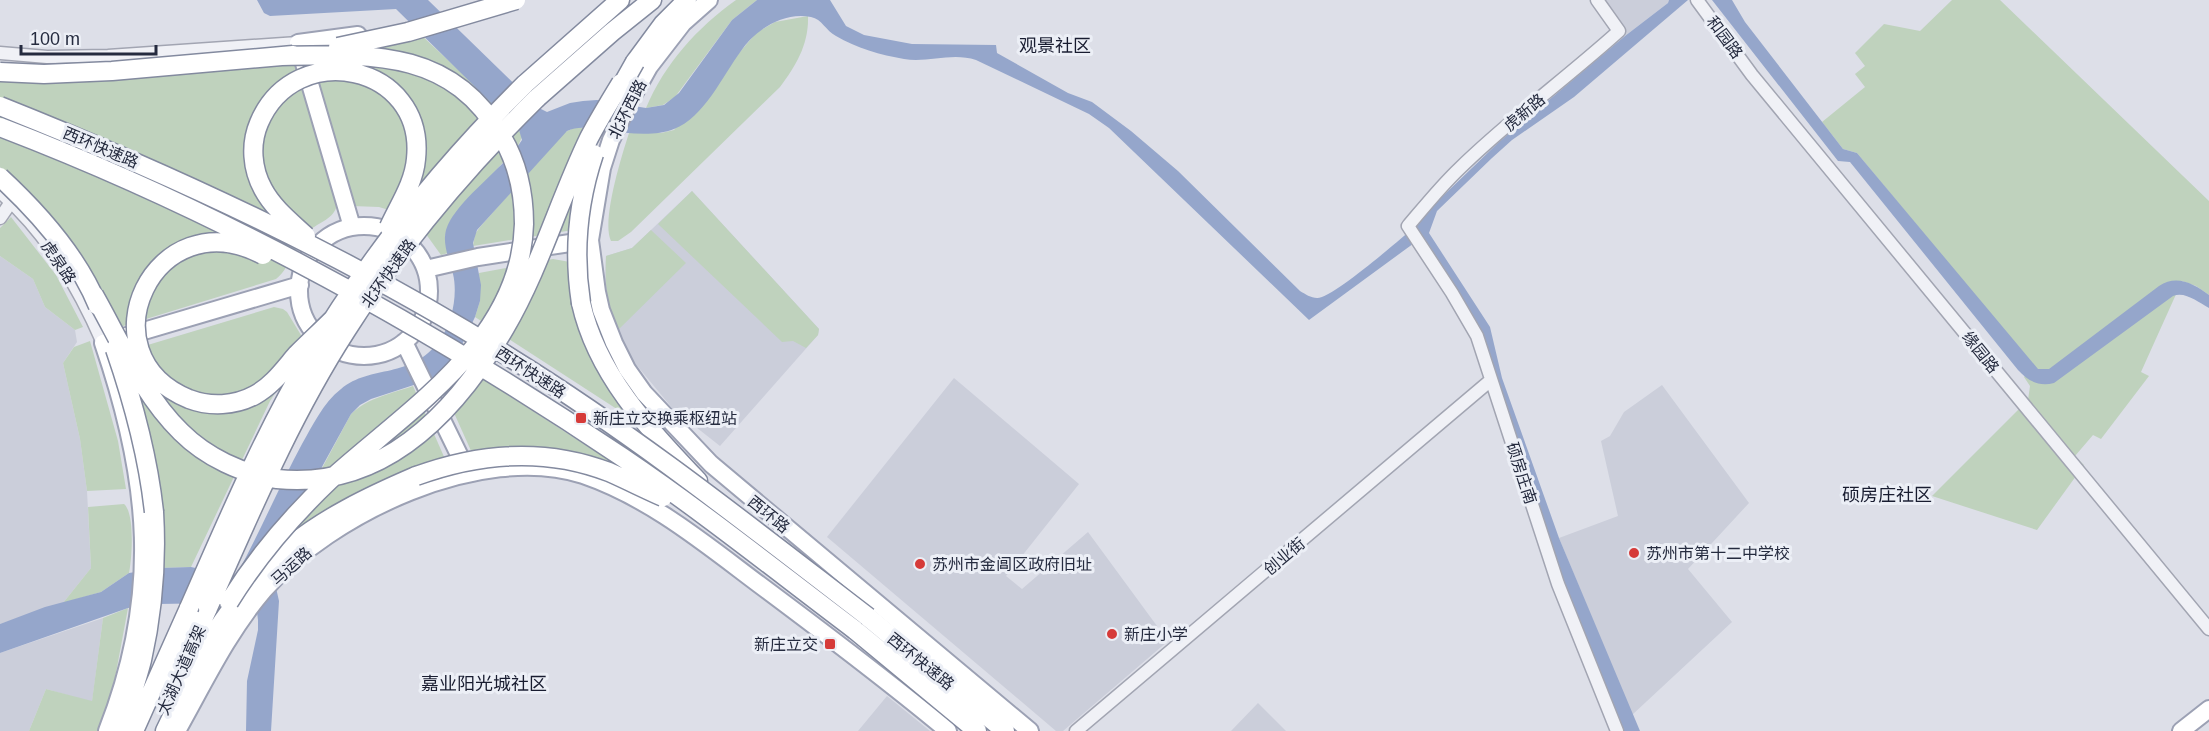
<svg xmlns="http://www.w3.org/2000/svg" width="2209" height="731" viewBox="0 0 2209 731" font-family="Helvetica,'Noto Sans SC',sans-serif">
  <rect width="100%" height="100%" fill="#dddfe8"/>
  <!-- built -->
  <path fill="#cbceda" d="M1600 0H1669L1668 3 1625 36Z
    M692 191 819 329 818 335 720 446 673 409 634 362 623 345 613 322 605 280 606 256 632 248Z
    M0 256 33 279 45 307 75 330 77 342 63 363 80 439 87 491 91 568 63 603 0 624Z
    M954 378 1079 484 1006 576 1022 589 1088 532 1168 641 1063 731H1056L827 537Z
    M1662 385 1749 503 1688 569 1732 622 1632 715 1559 538 1618 516 1601 441 1610 436 1624 412Z
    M103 618 92 702 46 689 29 731H0V653Z
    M887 696 930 731H858Z
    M1258 703 1286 731H1231Z"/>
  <!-- green -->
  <path fill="#bfd2bd" d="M736 0H757L732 20 675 97 663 105 646 108C665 63 697 28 736 0Z
    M1952 0H2000L2209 201V295L2196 286 2182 281 2141 372 2149 376 2101 439 2093 435 2075 456 2084 465 2037 530 1932 496 2028 400 2030 386 2024 377 2033 366 1857 153 1843 149 1822 122 1865 87 1855 74 1865 66 1855 53 1884 24 1920 31Z
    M808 16C809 44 796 66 780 87L631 232 618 241H611C601 221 622 155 629 133H661L674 130 756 33 775 22Z
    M420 34 480 90 520 132 522 137 518 146 450 221 445 236 448 253 441 255 423 230 392 211 379 207 352 206 309 59Z
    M300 61 337 205C334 219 319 222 309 231 294 246 291 267 276 279L120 327 13 179 0 167V77Z
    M576 127 598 130 573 230 473 246 475 234 480 227 563 133Z
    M692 191 819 329 818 335 806 348 793 341 782 342 658 224Z
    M11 217 56 275 83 327 75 330 45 307 33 279 0 256V228Z
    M651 230 686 263 617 331C606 306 605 282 606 256L632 248Z
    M553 259 570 262 577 293 643 426 475 317 480 301 479 273Z
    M274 307 283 309 287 312 307 345 270 401 191 567 161 568 140 404 131 350Z
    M90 341 118 441 126 489 87 491 80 439 63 363 74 347Z
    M454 360 615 464 575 455 472 453 437 375Z
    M413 386 445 459 283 541 351 414C369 397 391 394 413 386Z
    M124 504C135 513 132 559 129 573L101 592 63 603 91 568 88 507Z
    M128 608 115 678 99 731H29L46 689 92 701 103 618Z"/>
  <!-- water -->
  <path fill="#95a6cb" d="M257 0H428L539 108 547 112 570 103 583 101 597 100 646 108 664 105 679 93 732 20 757 0H830L846 26 864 35 912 44 996 45 997 53 1068 93 1092 102 1131 131 1178 171 1300 291C1305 294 1311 298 1317 298 1332 299 1400 239 1416 226L1421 217 1499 142 1625 36 1668 3 1669 0H1688L1574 97 1512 140 1492 158 1437 211 1429 233 1490 327 1502 378 1559 538 1640 731H1622L1607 688 1574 612 1480 332 1421 238 1309 320 1109 128 1089 114 976 60C952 52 928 63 904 59 881 55 856 48 836 36 826 31 822 19 811 17 784 11 755 30 741 51 723 75 704 118 674 129 655 137 627 133 607 131 593 129 580 125 567 131L477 230 473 243 481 285 480 301 475 317 456 357 445 369 429 380 371 399 360 405 351 414 323 465 272 570 279 601 271 731H246L247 681 258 630V620L257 612 242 575 220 603 158 604 128 608 0 653V624L45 607 101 592 129 573 161 568 191 567 233 576 237 574C260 532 279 487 302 444 313 425 323 403 341 389 371 364 411 380 440 340 452 323 458 295 453 274 450 261 442 244 446 230 455 201 505 168 522 140L519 130 396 9 270 16 264 13Z
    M1712 0H1732L1745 22 1843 149 1857 153 2038 369H2049L2159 286C2177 274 2194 284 2209 295V308C2198 302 2185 291 2173 296L2054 383C2039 387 2028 381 2018 370L1850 162 1838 161Z"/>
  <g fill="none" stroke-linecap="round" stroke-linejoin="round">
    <defs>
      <path id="minor" d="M1597 0 1619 31C1567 78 1510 119 1460 168 1441 186 1425 206 1408 226L1452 293 1477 336 1558 584 1617 731
        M1697 0 1752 75 2209 629
        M0 53 47 57 108 56 298 43
        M0 192C47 233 78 286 103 343
        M0 218 11 202
        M1076 731 1491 380"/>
      <path id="major" d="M709 0 683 23 649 67 630 101 611 140 602 168 590 240 597 292 601 310 614 343 627 369 644 393 711 464 1030 731
        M299 291a65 65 0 1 1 130 0a65 65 0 1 1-130 0Z
        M352 227 298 43 358 35
        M426 269 478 257 590 240
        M404 342 468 473
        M107 731C161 593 150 481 103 343L300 285
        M177 731C204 683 228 632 264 590 331 514 481 442 583 475 650 498 704 543 760 585 823 632 887 680 948 731
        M2181 731 2209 709"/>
      <path id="highway" d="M635 62 663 24 687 0
        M525 84 620 0
        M537 98 612 32 652 0
        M581 303C597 375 649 429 698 481
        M868 617 1005 731
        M855 630 977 731
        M201 655C260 556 311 521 416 476
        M172 688 208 608
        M121 731C127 707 136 684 142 660 153 611 157 562 154 512
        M134 731 189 608
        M165 731 206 646"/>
    </defs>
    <!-- minor casing -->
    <use href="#minor" stroke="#a2a5b2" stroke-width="15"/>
    <!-- major casing -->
    <use href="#major" stroke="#9ca1b4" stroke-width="20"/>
    <!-- highway casing -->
    <use href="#highway" stroke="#838a9f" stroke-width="21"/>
    <!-- minor -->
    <use href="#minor" stroke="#f0f1f6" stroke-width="12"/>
    <!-- major -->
    <use href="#major" stroke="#fff" stroke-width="16"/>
    <!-- highway -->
    <use href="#highway" stroke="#fff" stroke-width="18"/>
    <defs>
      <path id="highway-bridge" d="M338 47 408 32 516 0
        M0 72 44 74 112 71 293 55
        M617 94 635 62
        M0 106C178 177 352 258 514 360 638 437 752 528 868 617
        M0 127C220 211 427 326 622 457 702 511 778 572 855 630
        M0 177C39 213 78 257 98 306
        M306 236C291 222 273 208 263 189 252 169 250 144 259 123 295 37 426 64 416 159 414 183 399 205 389 227
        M263 255C154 197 81 355 189 399 210 407 235 406 255 395 273 385 284 369 297 354 309 342 321 331 333 319
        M94 295C120 341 143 395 181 432 206 457 242 474 277 479 383 490 456 412 505 328 540 268 559 200 589 138 599 119 610 101 621 83
        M581 303C573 252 578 202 594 154
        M115 349C133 401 148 456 154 512
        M416 476C479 453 544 447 609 472 627 480 645 489 663 497
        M229 602C257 557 292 516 330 480 407 410 521 341 524 224 524 193 518 164 502 137 452 49 371 54 282 56
        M189 608C226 524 262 438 309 358 368 258 442 166 525 84
        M208 608C250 514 290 418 346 331 400 246 466 168 537 98"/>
    </defs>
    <!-- highway-bridge casing -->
    <use href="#highway-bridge" stroke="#838a9f" stroke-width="21" stroke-linecap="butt"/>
    <!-- highway-bridge -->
    <use href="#highway-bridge" stroke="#fff" stroke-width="18"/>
  </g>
  <!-- markers -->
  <g fill="#d63b39" stroke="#eceff6" stroke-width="2">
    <rect x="575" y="412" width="12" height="12" rx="3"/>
    <circle cx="1634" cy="553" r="6"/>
    <circle cx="920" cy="564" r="6"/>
    <circle cx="1112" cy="634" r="6"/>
    <rect x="824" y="638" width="12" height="12" rx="3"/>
  </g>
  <g text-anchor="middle" stroke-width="6" stroke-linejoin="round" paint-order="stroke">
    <!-- street labels -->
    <g font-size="16" fill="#252b3f" stroke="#eceff6">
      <text transform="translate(1725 37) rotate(53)" y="6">和园路</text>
      <text transform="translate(627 109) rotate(-63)" y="6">北环西路</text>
      <text transform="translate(1524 112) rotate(-40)" y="6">虎新路</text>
      <text transform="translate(101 147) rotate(23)" y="6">西环快速路</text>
      <text transform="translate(59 262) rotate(56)" y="6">虎泉路</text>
      <text transform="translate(388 273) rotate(-54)" y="6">北环快速路</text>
      <text transform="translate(1981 352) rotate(51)" y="6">缘园路</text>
      <text transform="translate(531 372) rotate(33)" y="6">西环快速路</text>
      <text transform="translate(1522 473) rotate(72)" y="6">硕房庄南</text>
      <text transform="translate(769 514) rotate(39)" y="6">西环路</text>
      <text transform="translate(1284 556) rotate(-40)" y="6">创业街</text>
      <text transform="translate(291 566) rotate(-42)" y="6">马运路</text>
      <text transform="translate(921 661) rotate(39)" y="6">西环快速路</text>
      <text transform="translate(181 670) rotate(-66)" y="6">太湖大道高架</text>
    </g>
    <!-- poi labels -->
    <g font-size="16" fill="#252b3f" stroke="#eceff6" text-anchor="start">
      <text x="593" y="424">新庄立交换乘枢纽站</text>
      <text x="1646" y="559">苏州市第十二中学校</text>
      <text x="932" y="570">苏州市金阊区政府旧址</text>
      <text x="1124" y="640">新庄小学</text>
      <text x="818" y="650" text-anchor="end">新庄立交</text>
    </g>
    <!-- neighbourhood labels -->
    <g font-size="18" fill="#181c30" stroke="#eceff6">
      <text x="1055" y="52">观景社区</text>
      <text x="1887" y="501">硕房庄社区</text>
      <text x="484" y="690">嘉业阳光城社区</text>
    </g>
  </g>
  <!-- scale -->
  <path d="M21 45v9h135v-9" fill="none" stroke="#252b3f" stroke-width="3"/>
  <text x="30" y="45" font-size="18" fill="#252b3f" stroke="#eceff6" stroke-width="4.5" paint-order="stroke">100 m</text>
</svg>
